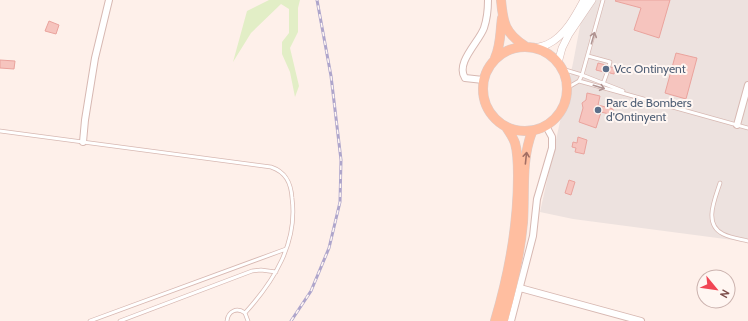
<svg xmlns="http://www.w3.org/2000/svg" width="748" height="321" viewBox="0 0 748 321" font-family="Cabin,sans-serif">
  <rect width="100%" height="100%" fill="#fef0ea"/>
  <!-- industrial -->
  <path fill="#ede2df" d="M585 0H748V242L573 219 540 212 573 63Z"/>
  <!-- green -->
  <path fill="#e2eec6" d="M269 0H300L298 8V32L290 48 299 86 295 97 290 72 282 54V42L289 33V9L281 4 251 33 233 62 247 11Z"/>
  <!-- building -->
  <path fill="#f6c4be" stroke="#eaa39d" d="M616 0H670L659 38 634 30 641 8 615 1Z
    M49 21 59 25 56 34 45 31Z
    M676 53 697 58 686 99 665 93Z
    M0 60 15 61 14 69 0 68Z
    M598 63 606 65 608 69 612 67 615 68 614 74 610 73 608 70 604 72 596 70Z
    M587 93 600 96 598 105 613 109V111H614L613 115 601 112 596 128 579 122 583 108 582 103 586 100Z
    M578 137 587 140 584 154 575 152 576 148 572 147 573 142 577 143Z
    M569 180 575 182 571 195 565 193Z"/>
  <g fill="none" stroke-linecap="round" stroke-linejoin="round">
    <defs>
      <path id="service" d="M588 56 610 62 609 66
        M562 69 582 75 623 91
        M579 81 582 75 603 0
        M603 84 607 73
        M567 88 579 81 748 128
        M0 131 271 167C286 172 291 183 292 198 298 243 274 281 245 313
        M720 183C715 199 703 224 723 234 731 238 740 239 748 241
        M90 321 286 249
        M120 321 252 271 261 270 276 272
        M227 321C228 311 237 307 245 313L248 321"/>
      <path id="minor" d="M483 80 465 78C455 63 479 42 484 28 487 19 488 9 488 0
        M737 125 748 85
        M83 142 85 120 95 58 109 0
        M520 288 641 321
        M511 321 533 236 537 199 552 148V137L546 126"/>
      <path id="tertiary" d="M536 48C540 46 545 46 548 44 565 36 576 15 584 0
        M558 63 562 48 569 34 592 0"/>
      <path id="primary" d="M501 0C503 23 505 33 525 46
        M483 89a42 42 0 1 1 84 0a42 42 0 1 1-84 0Z
        M495 58C501 45 500 32 502 18
        M495 321C509 274 518 226 518 176 518 166 518 153 515 143 513 137 509 132 506 127
        M503 321C512 289 520 256 523 222 525 192 521 160 532 132"/>
    </defs>
    <!-- service casing -->
    <use href="#service" stroke="#d7b8b2" stroke-width="4.5"/>
    <!-- minor casing -->
    <use href="#minor" stroke="#d7b8b2" stroke-width="8"/>
    <!-- tertiary casing -->
    <use href="#tertiary" stroke="#d7b8b2" stroke-width="8"/>
    <!-- primary casing -->
    <use href="#primary" stroke="#dacdcc" stroke-width="10"/>
    <!-- service -->
    <use href="#service" stroke="#fff" stroke-width="3"/>
    <!-- minor -->
    <use href="#minor" stroke="#fff" stroke-width="6"/>
    <!-- tertiary -->
    <use href="#tertiary" stroke="#fff" stroke-width="7"/>
    <!-- primary -->
    <use href="#primary" stroke="#ffbea0" stroke-width="9"/>
    <defs>
      <path id="rail" d="M291 321 311 291 329 248 340 202 341 160 331 76 317 0"/>
    </defs>
    <!-- rail casing -->
    <use href="#rail" stroke="#aea5cb" stroke-width="3"/>
    <!-- rail -->
    <use href="#rail" stroke="#fff6f2" stroke-width="1.5" stroke-dasharray="4.5" stroke-linecap="butt"/>
  </g>
  <!-- one-way arrows -->
  <defs><path id="oneway-shaft" d="M-6 0H5M1.5-3L5.5 0L1.5 3" fill="none" stroke-width="1.6" stroke-linecap="round" stroke-linejoin="round"/></defs>
  <g stroke="#b09492">
    <use href="#oneway-shaft" transform="translate(593 38) rotate(-74)"/>
    <use href="#oneway-shaft" transform="translate(599 87) rotate(17)"/>
  </g>
  <use stroke="#a36e63" href="#oneway-shaft" transform="translate(526 158) rotate(-84)"/>
  <!-- markers -->
  <g fill="#5c6f8a" stroke="#fff6f2" stroke-width="1.5">
    <circle cx="606" cy="69" r="4"/>
    <circle cx="598" cy="110" r="4"/>
  </g>
  <g text-anchor="middle" stroke-width="4" stroke-linejoin="round" paint-order="stroke">
    <!-- service labels -->
    <g font-size="12" fill="#4e5e75" stroke="#fff6f2" text-anchor="start">
      <text x="614" y="73">Vcc Ontinyent</text>
      <text x="606" y="107">Parc de Bombers<tspan x="606" dy="14">d'Ontinyent</tspan></text>
    </g>
  </g>
  <!-- north arrow -->
  <g transform="translate(716 289) rotate(119)"><circle r="19" fill="#fff6f2" stroke="#cbb2ae"/>
  <path d="M0-3L7 15L0 10L-7 15Z" fill="#f14554"/>
  <text y="-6" font-size="11" font-weight="bold" text-anchor="middle" fill="#7c4c49">N</text>
  </g>
</svg>
